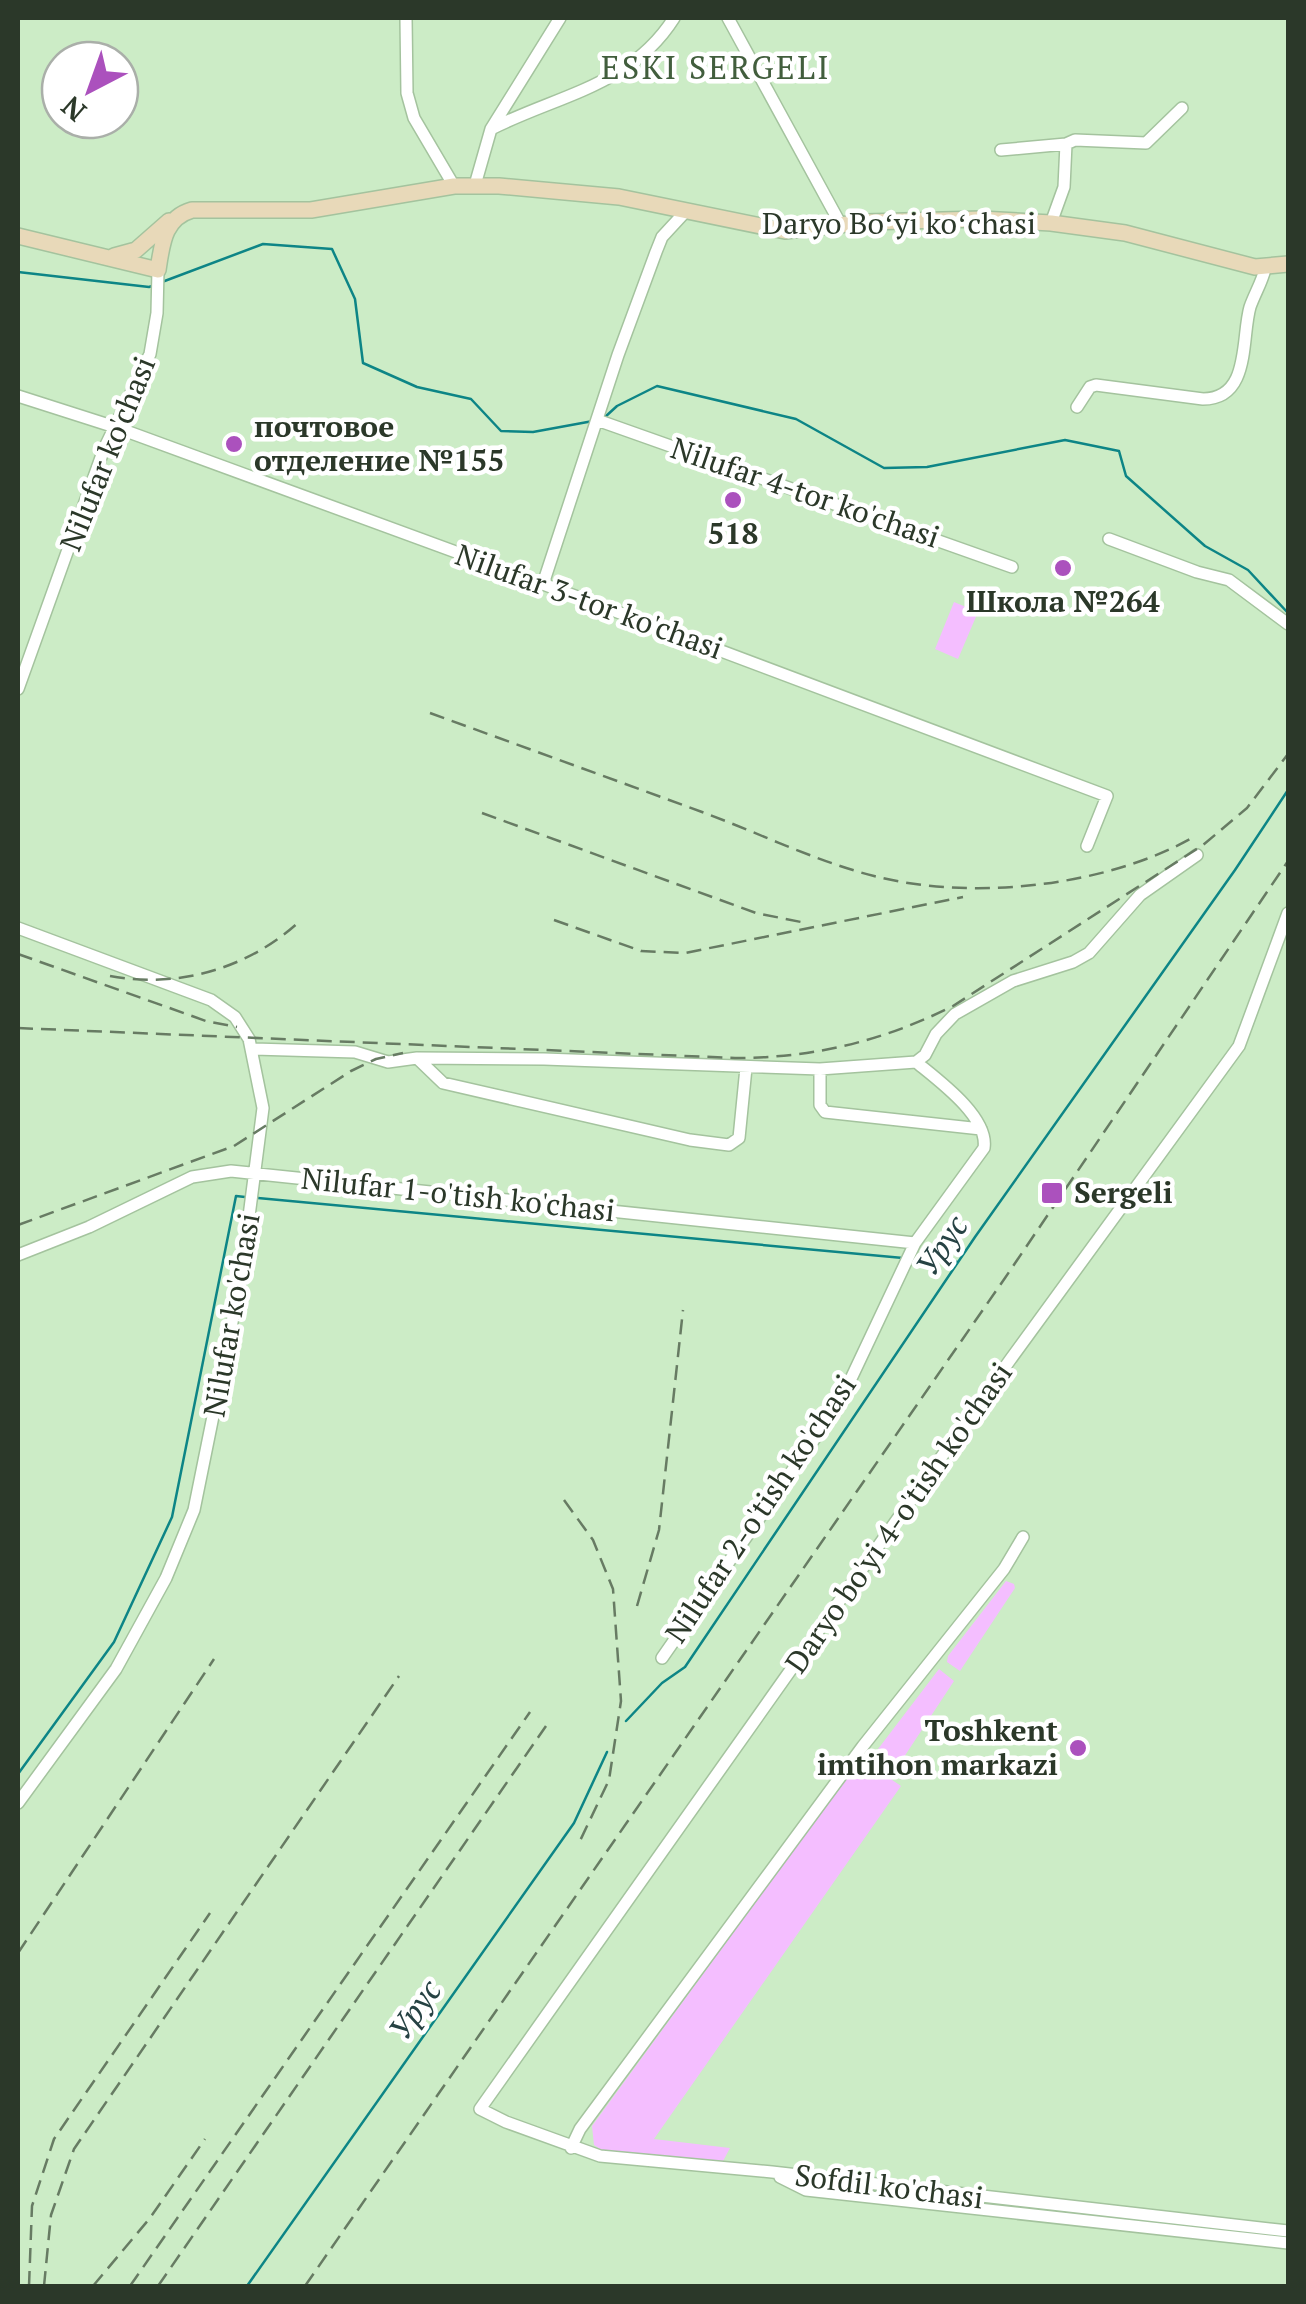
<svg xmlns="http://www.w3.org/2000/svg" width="1306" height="2304" viewBox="0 0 1306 2304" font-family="'PT Serif',serif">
  <rect width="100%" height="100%" fill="#ccecc6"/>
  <!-- green -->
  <path fill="#f4beff" d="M954 602 978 612 958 659 935 649Z
    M1006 1581 1014 1584 1015 1588 960 1671 947 1662 948 1656Z
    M939 1669 954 1681 904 1757 893 1760 878 1749Z
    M864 1761 901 1786 654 2139 730 2148 722 2163 605 2152 594 2145 592 2126 858 1762Z"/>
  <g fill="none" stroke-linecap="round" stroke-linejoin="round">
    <!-- stream -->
    <path stroke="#0d8586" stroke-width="2.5" d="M18 272 149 287 155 285
      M162 282 263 244 332 249 355 299 363 363 417 387 471 399 501 431 533 432 593 421
      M605 417 617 406 657 386 796 419 884 468 927 467 1065 440 1119 451 1126 476 1205 546 1248 570 1288 613
      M258 1198 903 1258
      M911 1258 958 1262
      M626 1721 662 1683 685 1667 975 1237 1235 870 1288 790
      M18 1774 114 1642 172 1517 236 1196 245 1197
      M247 2286 574 1823 607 1752"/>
    <defs>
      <path id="street" d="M406 18 407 93 414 118 454 186
        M728 18 841 225
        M491 129C558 95 631 86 674 18
        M1001 150 1066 144 1075 140 1146 143 1182 108
        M475 185 491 129 560 18
        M1051 223 1064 187 1066 144
        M18 396 115 427 543 584 1107 796 1087 846
        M1077 407 1090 387 1096 385 1203 399C1251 399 1241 338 1250 307 1255 293 1262 282 1265 269
        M597 420 1012 567
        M1109 539 1197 572 1229 580 1288 624
        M543 584 618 355 656 252 662 237 686 211
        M18 689 104 449 150 354 157 313 158 270
        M1288 913 1239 1046 1010 1360 480 2109 506 2122 600 2156 772 2172 1288 2231
        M18 928 211 1000 235 1017 249 1039 263 1108 241 1278 194 1510 166 1578 116 1669 18 1803
        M253 1049 355 1052 388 1062 417 1058 544 1059 820 1069 916 1062 925 1055 936 1034 955 1014 1013 981 1073 962 1089 953 1140 895 1197 855
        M417 1058 443 1083 690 1140 729 1145 739 1138 746 1068
        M820 1069V1105L825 1112 981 1129
        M18 1255 89 1227 192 1177 231 1171 915 1243
        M662 1658 840 1402 915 1243 984 1148C989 1117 938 1080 916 1062
        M571 2148 580 2129 863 1746 1004 1569 1023 1537
        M780 2177 806 2190 1288 2243"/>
      <path id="secondary" d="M18 236 158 270C162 244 164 218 192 210H311L454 186H499L619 197 785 231 866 222 981 219 1051 223 1125 233 1255 267 1288 264
        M114 256 136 250 169 221"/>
    </defs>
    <!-- street casing -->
    <use href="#street" stroke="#a4c39e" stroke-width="14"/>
    <!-- secondary casing -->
    <use href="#secondary" stroke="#a4c39e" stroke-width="18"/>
    <!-- street -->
    <use href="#street" stroke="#fff" stroke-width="11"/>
    <!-- secondary -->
    <use href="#secondary" stroke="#e8d9b9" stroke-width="15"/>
    <!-- rail -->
    <path stroke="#677b63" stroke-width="2.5" stroke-dasharray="15 8" stroke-linecap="butt" d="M430 713C521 746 612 779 702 812 759 833 815 861 874 876 971 901 1104 887 1192 838
      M482 813 756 913 801 922
      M554 920 641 951 685 953 963 897
      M18 954 206 1021 237 1027
      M110 976C179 989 249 968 300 921
      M18 1028 735 1058C814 1058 883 1041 953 1006L1203 845 1247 808 1288 754
      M18 1225 234 1146 351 1071 376 1059 403 1053
      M564 1500 593 1540 613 1589 621 1701 609 1780 578 1845
      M637 1606 659 1530 683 1310
      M18 1953 214 1659
      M29 2286 32 2206 54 2139 210 1913
      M44 2286 51 2215 74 2149 399 1676
      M93 2286 150 2218 205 2139
      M130 2286 530 1712
      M158 2286 546 1726
      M305 2286 1005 1278 1288 861"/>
  </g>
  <!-- markers -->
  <g fill="#ab51bd" stroke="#fff" stroke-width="4">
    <circle cx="234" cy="444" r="10"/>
    <circle cx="733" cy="500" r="10"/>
    <circle cx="1063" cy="568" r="10"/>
    <rect x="1040" y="1181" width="24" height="24" rx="5"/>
    <circle cx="1078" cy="1748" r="10"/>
  </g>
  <g text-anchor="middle" stroke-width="9" stroke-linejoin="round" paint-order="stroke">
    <!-- street labels -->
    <g font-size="30" fill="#2b3829" stroke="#fff">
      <text x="899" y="234">Daryo Boʻyi koʻchasi</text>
      <text transform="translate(108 454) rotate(-68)" y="10">Nilufar ko'chasi</text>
      <text transform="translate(805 493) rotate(19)" y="10">Nilufar 4-tor ko'chasi</text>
      <text transform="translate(589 602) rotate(20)" y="10">Nilufar 3-tor ko'chasi</text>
      <text transform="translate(458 1195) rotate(6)" y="10">Nilufar 1-o'tish ko'chasi</text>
      <text transform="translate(232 1315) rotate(-80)" y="10">Nilufar ko'chasi</text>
      <text transform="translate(761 1509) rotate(-56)" y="10">Nilufar 2-o'tish ko'chasi</text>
      <text transform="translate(899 1518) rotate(-55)" y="10">Daryo bo'yi 4-o'tish ko'chasi</text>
      <text transform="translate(889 2187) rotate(7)" y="10">Sofdil ko'chasi</text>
    </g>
    <!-- poi labels -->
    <g font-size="30" font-weight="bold" fill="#2b3829" stroke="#fff" text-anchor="start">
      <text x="254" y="437">почтовое<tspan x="254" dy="34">отделение №155</tspan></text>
      <text x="733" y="544" text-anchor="middle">518</text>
      <text x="1063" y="612" text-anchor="middle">Школа №264</text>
      <text x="1074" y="1203">Sergeli</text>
      <text x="1058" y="1741" text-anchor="end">Toshkent<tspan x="1058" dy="34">imtihon markazi</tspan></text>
    </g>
    <!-- neighbourhood labels -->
    <g font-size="32" letter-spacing="2.5" fill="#425e3d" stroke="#fff">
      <text x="716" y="79">ESKI SERGELI</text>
    </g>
    <!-- water labels -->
    <g font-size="32" font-style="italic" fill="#264243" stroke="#fff">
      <text transform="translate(942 1246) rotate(-56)" y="11">Урус</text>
      <text transform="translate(415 2010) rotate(-55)" y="11">Урус</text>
    </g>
  </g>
  <!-- border -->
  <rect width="1306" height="2304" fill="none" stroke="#2b3829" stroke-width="40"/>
  <!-- north arrow -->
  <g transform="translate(90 90) rotate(221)"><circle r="48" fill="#ffffff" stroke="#aaafa9" stroke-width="2.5"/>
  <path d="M0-8L18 38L0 25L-18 38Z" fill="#ab51bd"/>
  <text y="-15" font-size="28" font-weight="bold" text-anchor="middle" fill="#2b3829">N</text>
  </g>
</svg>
